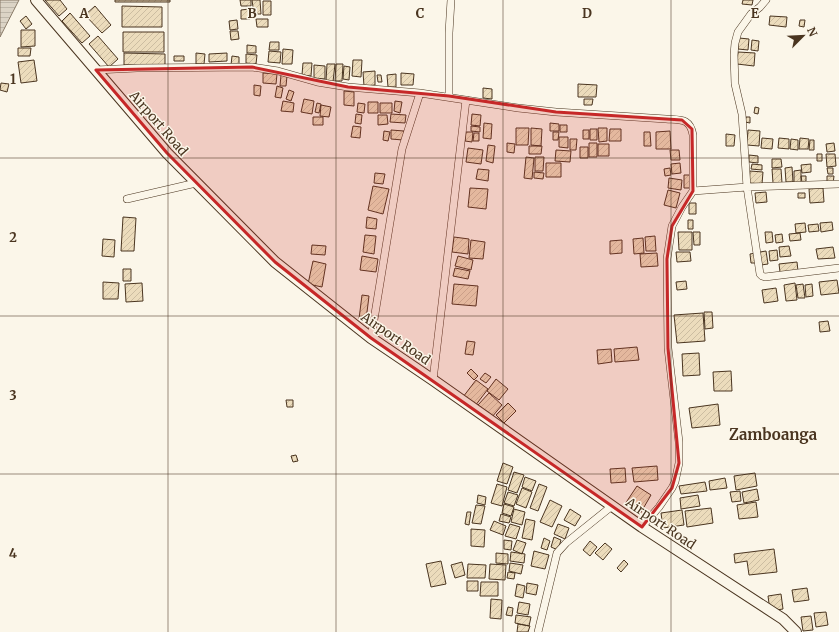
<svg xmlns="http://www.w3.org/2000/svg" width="839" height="632" viewBox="0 0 839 632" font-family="Merriweather,serif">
  <defs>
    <pattern id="water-rules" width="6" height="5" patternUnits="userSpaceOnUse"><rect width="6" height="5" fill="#dcd4c6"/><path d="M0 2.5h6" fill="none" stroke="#beb7aa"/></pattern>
    <pattern id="building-hatch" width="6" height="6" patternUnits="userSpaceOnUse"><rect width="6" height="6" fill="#ecdcbc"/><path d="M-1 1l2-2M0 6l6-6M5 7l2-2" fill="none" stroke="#ccbda1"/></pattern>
  </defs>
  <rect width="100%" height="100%" fill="#fbf6e9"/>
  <!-- water -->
  <path fill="url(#water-rules)" stroke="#887966" d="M0 0H19L0 37Z"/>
  <!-- building -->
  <path fill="url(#building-hatch)" stroke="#4a3520" d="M45 0H60L67 9 59 16Z
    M115 0H170V2H115Z
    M240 0H251V6H241Z
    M252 0H260L261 14H254Z
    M743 0H753L752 5 742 4Z
    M263 1H271V15H263Z
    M95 6 111 25 102 33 85 15Z
    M122 6 162 7V27H122Z
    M249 9 250 19H241V10Z
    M70 13 90 36 82 43 62 21Z
    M26 16 32 24 26 29 20 21Z
    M770 16 787 17 786 27 769 25Z
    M256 19H268V27H257Z
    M237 20 238 29 230 30 229 21Z
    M800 20H805L804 27 799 26Z
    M21 30H35V46L21 47Z
    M230 31H238L239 39 231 40Z
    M123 32H164V52H123Z
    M98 36 118 59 109 67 89 44Z
    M739 38 749 39 748 50 738 49Z
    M752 40 759 41 758 51 751 50Z
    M270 42H279V50H269Z
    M247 45 256 46V53H247Z
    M18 48H31L30 56H18Z
    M283 49 293 50 292 64H282Z
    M269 51 281 52 280 63 268 62Z
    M738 52 755 53 754 66 737 64Z
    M124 53 165 54V65H124Z
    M196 53 205 54 204 64H196Z
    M227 53V61L209 62V54Z
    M246 54 257 55 256 64 246 63Z
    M174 56H184V61H174Z
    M232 56 239 57V66L231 65Z
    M34 60 37 81 21 83 18 62Z
    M353 60H362L361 77 352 76Z
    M303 63H312L311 76 302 75Z
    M327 64H335L333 82 326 81Z
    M336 64H343L342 81H335Z
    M314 65 325 66V79L314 78Z
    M344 66 350 67 349 80 343 79Z
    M375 71V85L364 86 363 72Z
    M263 73 277 74 276 84 263 83Z
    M401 73 414 74 413 85H401Z
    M396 74V87H388L387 75Z
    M281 75 287 76 286 86H280Z
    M377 75H381L382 82H378Z
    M1 83 9 84 7 92 0 90Z
    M578 84 597 85 596 97H578Z
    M254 85 261 86 260 96 254 95Z
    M277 86 283 88 281 98 275 97Z
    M483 88 492 89V99L483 98Z
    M289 90 294 92 291 101 286 99Z
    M344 91 354 92V106L344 105Z
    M304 99 314 101 312 114 301 112Z
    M584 99H593L592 105H584Z
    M283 101 294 103 293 112 281 111Z
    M395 101 402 102 400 113 394 111Z
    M368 102H378V113H368Z
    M317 103 321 104 319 113 315 112Z
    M358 103 365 104 364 113 357 112Z
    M380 103H392V113H380Z
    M321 105 331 107 329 117 320 116Z
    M755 107 759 108 758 114 754 113Z
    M356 114 362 115 361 124 355 123Z
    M391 114 406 115 405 123 390 122Z
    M472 114 481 115 480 126 471 125Z
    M378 115H387L388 124 378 125Z
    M313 117H323V125H313Z
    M746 117H750V123L745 122Z
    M484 123 492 124 491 139 483 138Z
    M550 123 559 124V131H550Z
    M560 125H567V132H560Z
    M353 126 361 127 360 138 351 137Z
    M471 126 480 127V132L471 131Z
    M516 128H529L528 145H516Z
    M531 128 542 129 541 146 531 145Z
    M598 128H607V141L599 142Z
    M590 129H597V140H590Z
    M610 129H621V141H609Z
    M391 130 404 131 403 140 391 139Z
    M583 130H589V139H583Z
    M748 130 760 131 759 146 747 145Z
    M384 131 390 132 388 141 383 140Z
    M670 131 671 149H656V132Z
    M466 132H473L472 142 465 141Z
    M553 132H559L558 140H553Z
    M644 132H650L651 146H644Z
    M474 133H479V141H473Z
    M726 134 735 135 734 146H726Z
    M559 137H568V148L559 147Z
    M762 138 773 139 772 149 761 148Z
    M779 138 789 139V149L778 148Z
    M800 138 809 139 808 149H799Z
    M570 139H577L576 150H570Z
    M791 139 798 140V150L790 149Z
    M810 140H814V150H809Z
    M507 143 515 144 514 153 507 152Z
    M589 143H597V157H589Z
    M834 143 835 151 827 152 826 144Z
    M598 144H609V156H598Z
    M488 145 495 146 493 163 486 161Z
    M529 146H542L541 154H529Z
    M580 147H588V158H580Z
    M468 148 483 150 481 164 466 162Z
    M556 150 571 151 570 162 555 161Z
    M670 150H679L680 160H671Z
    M817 154H822V161H817Z
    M826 154H835L836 166 827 167Z
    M749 155 758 156V163L749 162Z
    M526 157 534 158 532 179 524 178Z
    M535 157H544L543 171H535Z
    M772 159H781L782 167 772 168Z
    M546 163H561V177H546Z
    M680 163 681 173 672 174 671 164Z
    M752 164 762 165V170L751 169Z
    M811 164V172L802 173 801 165Z
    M792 167 793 182H786L785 168Z
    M670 168 671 175 665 176 664 169Z
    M827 168H833V174H828Z
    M478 169 489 170 488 181 476 179Z
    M772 169H781L782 183H773Z
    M801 170V183H794V171Z
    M750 171 763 172 762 184 749 183Z
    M534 172 544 173 543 179 534 178Z
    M375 173 385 174 383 184 374 183Z
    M684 175H692V188H684Z
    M801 176H806V181L802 182Z
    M827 176H834L833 184 827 183Z
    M669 178 682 180 681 190 668 188Z
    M373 186 389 189 383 214 368 210Z
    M470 188 488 189 486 209 468 207Z
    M823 188 824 202 810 203 809 189Z
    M668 190 680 193 676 208 664 205Z
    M766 192 767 202 756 203 755 193Z
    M798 193H805V198H798Z
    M689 203H696V214H689Z
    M123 217 136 218 134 251H121Z
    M367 217 377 219 376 229 366 228Z
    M688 220H693V229H688Z
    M832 222 833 230 821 232 820 223Z
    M805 223 806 232 796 233 795 224Z
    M818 224 819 231 809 232 808 225Z
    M678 232H692V250H679Z
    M693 232H700V245H694Z
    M765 232H772L773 242 766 243Z
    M800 233 801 240 790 241 789 234Z
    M782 234 783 242 776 243 775 235Z
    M365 235 376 236 374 254 363 252Z
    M655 236 656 251H646L645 237Z
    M454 237 469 239 468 254 452 252Z
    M643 238 644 253 634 254 633 239Z
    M103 239 115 240 114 257 102 256Z
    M471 240 485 242 483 259 469 258Z
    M622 240V253L610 254V241Z
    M312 245 326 246 325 255 311 254Z
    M789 246 791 256 780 257 779 247Z
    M833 247 835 258 818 259 816 249Z
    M777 250 778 260 770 261 769 251Z
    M766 251 768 264 761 265 760 252Z
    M676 252H690L691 261 677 262Z
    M657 253 658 266 641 267 640 254Z
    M756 253 757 263H751L750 254Z
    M362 256 378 259 376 272 360 270Z
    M458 256 473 260 471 270 455 266Z
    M313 261 326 264 322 287 308 284Z
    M797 262 798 271 780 272 779 264Z
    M455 268 470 271 468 279 453 276Z
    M123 269H131V281H123Z
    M837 280 839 293 821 295 819 282Z
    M686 281 687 289 677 290 676 282Z
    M103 282 119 283 118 299H103Z
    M142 283 143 301 126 302 125 284Z
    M795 283 797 300 786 301 784 285Z
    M454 284 478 286 476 306 452 304Z
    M803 284 805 298H798L796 285Z
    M812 284 813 296 806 297 805 285Z
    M776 288 778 301 764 303 762 290Z
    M362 295 369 296 366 320 359 319Z
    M704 312H712L713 328 705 329Z
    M703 313 705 341 677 343 674 315Z
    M828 321 830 331 820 332 819 322Z
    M467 341 475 342 473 355 465 354Z
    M637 347 639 360 615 362 614 349Z
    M611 349 612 362 598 364 597 350Z
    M699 353 700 375 683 376 682 354Z
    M471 369 478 376 474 380 467 373Z
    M731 371 732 391H714L713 372Z
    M485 373 491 377 486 383 480 379Z
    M496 379 508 389 499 400 487 391Z
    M476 380 488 389 475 406 463 397Z
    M489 393 502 405 492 417 478 405Z
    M286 400H293V407H287Z
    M508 403 516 411 504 423 496 415Z
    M718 404 720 425 692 428 689 408Z
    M296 455 298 461 293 462 291 456Z
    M503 463 513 467 507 484 497 481Z
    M657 466 658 480 634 482 632 468Z
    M625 468 626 482 611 483 610 469Z
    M514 472 524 475 517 493 508 490Z
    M755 473 757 486 736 490 734 476Z
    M525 477 536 481 532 491 522 487Z
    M725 478 727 488 710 490 709 481Z
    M705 482 707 491 681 494 679 486Z
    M497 484 507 487 502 506 491 503Z
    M539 484 547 487 538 511 530 508Z
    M637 486 651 495 640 514 625 504Z
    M522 488 532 492 526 508 516 504Z
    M757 489 759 500 744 503 742 492Z
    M740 491 741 501 732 502 730 492Z
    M508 492 518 495 514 506 504 503Z
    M478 495 486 497 485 505 477 503Z
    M698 495 700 506 681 509 680 498Z
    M550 500 562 506 552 527 540 522Z
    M756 502 758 517 739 519 737 505Z
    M504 504 514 507 511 516 502 513Z
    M476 505 485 506 481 524 472 523Z
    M711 508 713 523 687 527 685 511Z
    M514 509 525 512 522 525 511 522Z
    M570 509 581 516 575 526 564 520Z
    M682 510 684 525 663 528 661 513Z
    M467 512H471L469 525 465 524Z
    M501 514 511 517 509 523 499 521Z
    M526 519 535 521 532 540 522 538Z
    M494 521 506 526 503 535 490 530Z
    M510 524 520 527 516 539 505 536Z
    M558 524 569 528 565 539 554 534Z
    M471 529 485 530 484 547 471 546Z
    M554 537 561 540 558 550 551 547Z
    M544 538 550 541 547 550 541 548Z
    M504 540 512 541 511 550 504 549Z
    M517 540 526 543 522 554 513 550Z
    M590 541 597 547 590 556 583 550Z
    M605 543 612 549 603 560 595 553Z
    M774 549 777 572 749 575 747 561 735 563 734 554Z
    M534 551 549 555 545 569 531 566Z
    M511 552 525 554 524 563 510 561Z
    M496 553 508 554V564L496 563Z
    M624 560 628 564 621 572 617 568Z
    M441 561 446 584 431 587 426 564Z
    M462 562 465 575 455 578 451 565Z
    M510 563 523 565 521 574 509 571Z
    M468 564 486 565 485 578H467Z
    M490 564 506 565 505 580 489 579Z
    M508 572 515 573 514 579 507 578Z
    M467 581H478V591H467Z
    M481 582H498V596H480Z
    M527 583 538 585 536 595 526 593Z
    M517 584 525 586 523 598 515 596Z
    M807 588 809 600 794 602 792 590Z
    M781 594 783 609 770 611 768 596Z
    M491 599 502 600 501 619 490 618Z
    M519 602 530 604 528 615 517 613Z
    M508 607 513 608 512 616 506 615Z
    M826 612 828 625 816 627 814 613Z
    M516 615 531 617 529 626 515 623Z
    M811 616 813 630 803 631 801 617Z
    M518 624 530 626 528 632H517Z"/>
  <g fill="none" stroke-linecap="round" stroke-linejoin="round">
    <defs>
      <path id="minor" d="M766 0 760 7 751 14 738 32 735 43 734 55 735 84 742 114 747 187 760 274 762 276 765 277 839 268
        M96 70 137 68 252 67 278 71 317 82 348 87 420 93 518 108 556 112 666 119C681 120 690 118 693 135V191L682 207 672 226 667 259 668 348 679 442V463L675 482 672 488 659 507 642 527
        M449 96V33L451 0
        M693 191 747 187 839 184
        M127 199 196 183
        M371 338 402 149 420 93
        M433 380 466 100
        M538 632 557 553 566 543 612 506"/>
      <path id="secondary" d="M36 0 167 153 275 262 371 338 433 380 642 527 783 619 796 632"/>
    </defs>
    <!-- minor casing -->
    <use href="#minor" stroke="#4a3520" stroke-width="8"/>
    <!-- secondary casing -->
    <use href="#secondary" stroke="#4a3520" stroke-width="12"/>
    <!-- minor -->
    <use href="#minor" stroke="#fbf6e9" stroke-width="7"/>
    <!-- secondary -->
    <use href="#secondary" stroke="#fbf6e9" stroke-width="10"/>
  </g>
  <!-- marked area -->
  <path fill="#c62828" fill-opacity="0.2" stroke="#c62828" stroke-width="3" stroke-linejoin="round" d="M252 67 348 87 449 96 556 112 682 120 692 129 693 191 672 226 667 259 668 348 679 463 672 488 642 527 371 338 275 262 167 153 96 70Z"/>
  <!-- grid -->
  <path fill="none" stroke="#4a3520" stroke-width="1" stroke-opacity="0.55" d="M168 0V632M336 0V632M503 0V632M671 0V632M0 158H839M0 316H839M0 474H839"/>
  <g text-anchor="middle" stroke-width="3" stroke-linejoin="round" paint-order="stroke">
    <!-- street labels -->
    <g font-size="13" fill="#4a3520" stroke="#fbf6e9">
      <text transform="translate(159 123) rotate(49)" y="5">Airport Road</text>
      <text transform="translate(396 338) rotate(35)" y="5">Airport Road</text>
      <text transform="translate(661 523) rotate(34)" y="5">Airport Road</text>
    </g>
    <!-- quarter labels -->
    <g font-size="15" font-weight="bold" fill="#4a3520" stroke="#fbf6e9">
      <text x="773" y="440">Zamboanga</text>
    </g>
  </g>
  <g font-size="13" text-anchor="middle" font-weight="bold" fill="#4a3520" stroke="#fbf6e9" stroke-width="3" stroke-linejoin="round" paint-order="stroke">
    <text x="84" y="18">A</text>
    <text x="252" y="18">B</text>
    <text x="420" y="18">C</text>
    <text x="587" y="18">D</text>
    <text x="755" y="18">E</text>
    <text x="13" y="84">1</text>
    <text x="13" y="242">2</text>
    <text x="13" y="400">3</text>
    <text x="13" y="558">4</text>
  </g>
  <!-- north arrow -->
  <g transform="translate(803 36) rotate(66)" stroke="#fbf6e9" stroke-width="3" paint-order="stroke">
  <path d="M0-3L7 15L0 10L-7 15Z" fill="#4a3520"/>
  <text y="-6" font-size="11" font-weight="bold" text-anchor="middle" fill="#4a3520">N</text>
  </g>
</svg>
